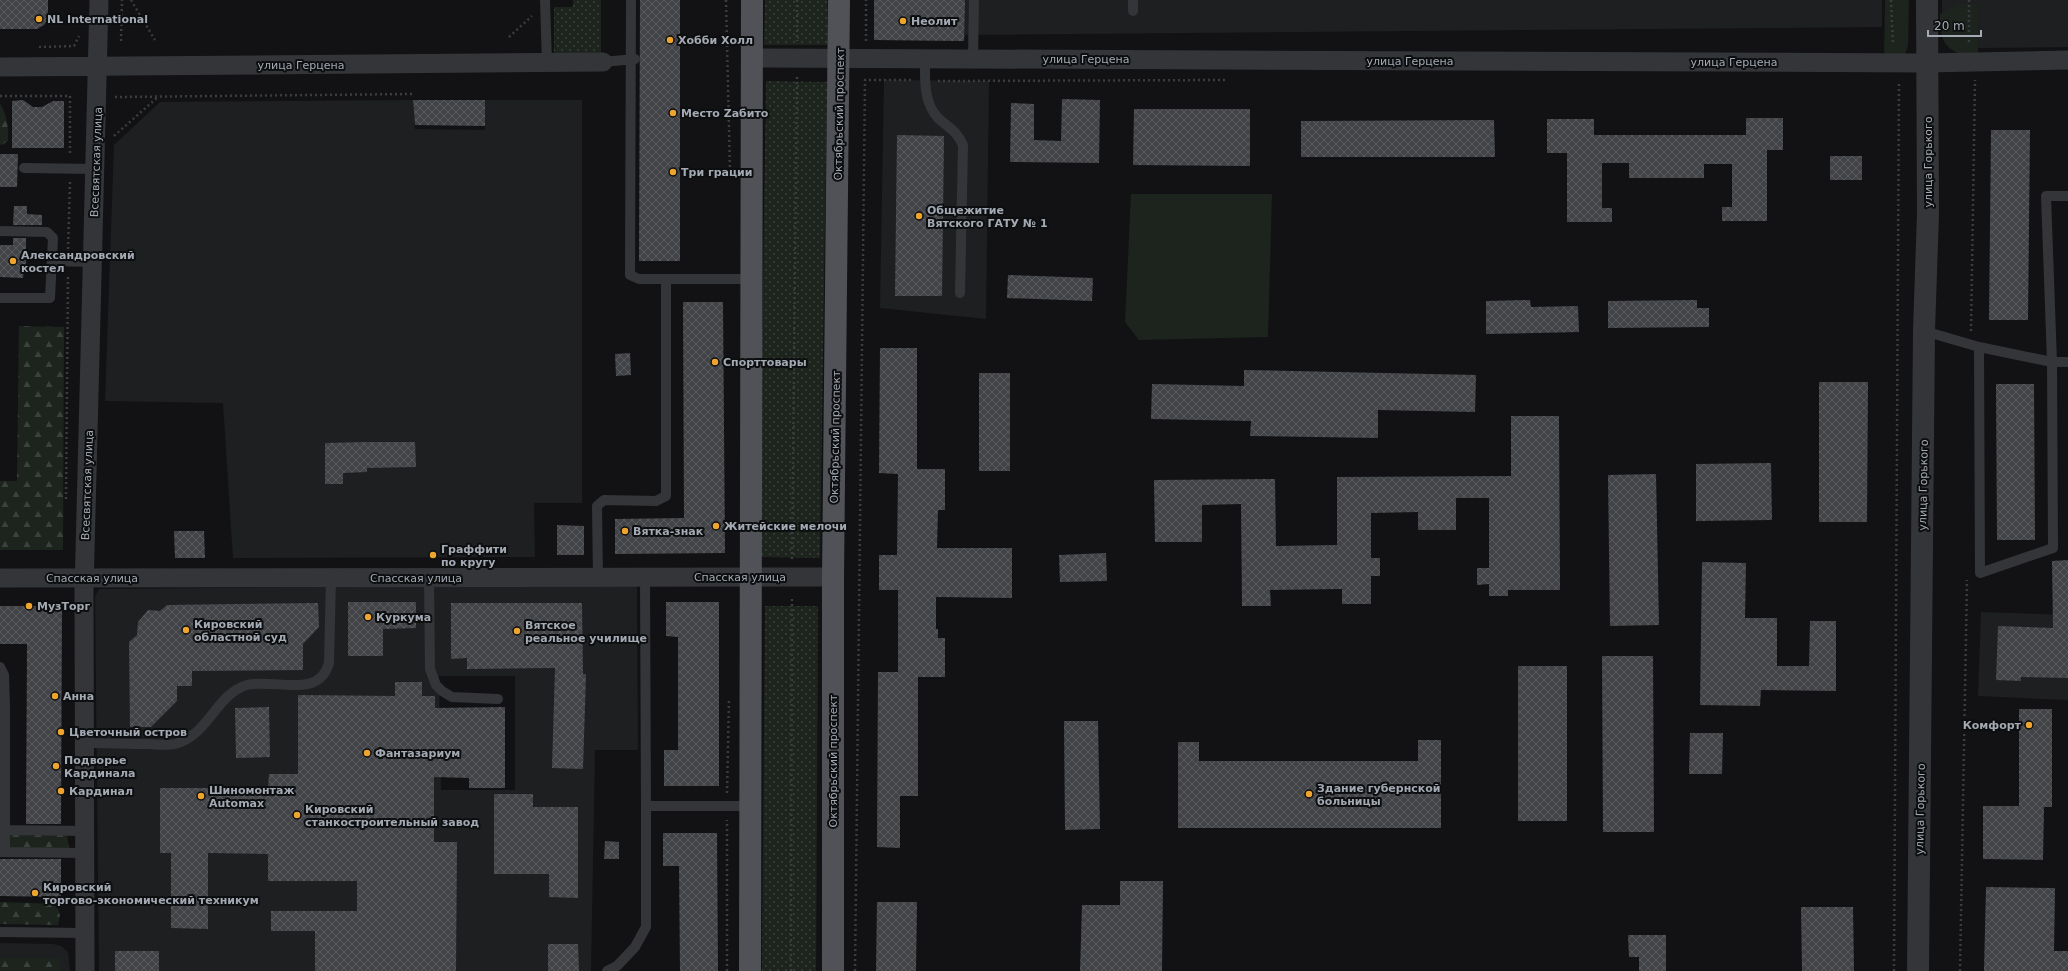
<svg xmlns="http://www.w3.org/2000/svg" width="2068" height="971" viewBox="0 0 2068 971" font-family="'DejaVu Sans',sans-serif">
  <defs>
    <pattern id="forest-firs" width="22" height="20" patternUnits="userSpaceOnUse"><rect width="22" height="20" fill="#1d241d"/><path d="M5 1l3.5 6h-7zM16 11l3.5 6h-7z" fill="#3b413b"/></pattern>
    <pattern id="park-dots" width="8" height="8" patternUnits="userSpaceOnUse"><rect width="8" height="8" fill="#1d241d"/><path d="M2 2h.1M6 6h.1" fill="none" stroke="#3b413b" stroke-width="1.8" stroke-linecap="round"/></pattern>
    <pattern id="building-cross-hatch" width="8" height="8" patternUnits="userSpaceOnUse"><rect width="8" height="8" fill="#414347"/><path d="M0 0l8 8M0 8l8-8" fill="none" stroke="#595b5f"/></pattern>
  </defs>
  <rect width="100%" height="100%" fill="#121214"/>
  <!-- built -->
  <path fill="#1e1f21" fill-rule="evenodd" d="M874 0H1882V27L965 35 964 41 874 40Z
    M1942 0H2068V47L1979 48 1957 38 1942 19Z
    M884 80 989 81 986 319 880 308Z
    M413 100 415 129 485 130V100H582V503H534L535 557 233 558 223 403 105 401 114 145 160 102Z
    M637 585 638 750H595L591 971H99L95 596 99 589ZM439 676H515V790H441Z
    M1981 612 2068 615V700L1978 696Z
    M0 943 53 944 61 946 68 952 70 971H0Z"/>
  <!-- grass -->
  <path fill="#1d241d" d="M1885 0H1909L1908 45 1905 55 1884 59Z
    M1957 4H1977L1978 59C1948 52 1939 46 1940 14Z
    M1131 194H1272L1268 337 1139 340 1125 322Z"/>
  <!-- forest -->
  <path fill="url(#forest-firs)" d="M0 104C7 114 9 130 8 141L2 145 0 144Z
    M19 326 64 327 63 550H0V481H17Z
    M0 726 6 819 12 828 67 836 69 848 62 854 0 855Z
    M0 902 56 904 60 915 58 925 0 924Z
    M0 958H60V971H0Z"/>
  <!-- park -->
  <path fill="url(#park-dots)" d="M573 0H601V57H554V7H573Z
    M765 0H827L828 45H764Z
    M766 81 827 82 820 558 759 557Z
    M765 606H818L816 971H762Z"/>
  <!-- building -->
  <path fill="url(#building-cross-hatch)" d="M0 0H48V19L44 25 37 29H0Z
    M640 0H680V261H639Z
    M874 0H965L964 41 874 40Z
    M1062 99 1100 100 1099 163 1010 162 1011 103 1034 104V140L1061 141Z
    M23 100 33 107H42L53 101H64V148H12V101Z
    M413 100H485V126L415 125Z
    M1134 109H1250V166L1133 165Z
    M1746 118H1783V150H1767V221H1722V207H1732V164H1704V178H1629V163H1602V208H1612V222H1567V153H1547V119H1594V135H1746Z
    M1494 120 1495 157H1301V121Z
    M1991 130H2030L2028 320H1989Z
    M897 135 944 136 942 296H895Z
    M0 154H18L17 187H0Z
    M1830 156H1862V180H1830Z
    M14 206H27V218V214L42 215V225H13Z
    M13 238H26V269L24 268 23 278 0 277V245H13Z
    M1008 275 1093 278 1092 301 1007 298Z
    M1530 300 1531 307 1578 306 1579 332 1486 334V301Z
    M1697 300V308H1709V327L1608 328V301Z
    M683 302H723L725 553 615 554V519L684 518Z
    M880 348H917V469H945V510H938L937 548H1012V598L936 597V629H938V638H945V677H918V796H900V848L877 847 878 672H898V590H879V555H897L898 474 879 473Z
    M630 353 631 375 616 376 615 354Z
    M1244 370 1476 375 1475 412 1378 410V438L1250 436 1251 421 1151 419 1152 384 1244 386Z
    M979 373H1010V471H979Z
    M1819 382H1868L1867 522H1819Z
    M1996 384H2034L2035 540H1997Z
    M1511 416H1559L1560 590H1508V596H1489V584L1477 585V568H1489V498H1456V530H1418V512L1371 513V558H1380V576H1371V604H1342V589L1270 590 1271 606H1242L1241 504 1202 505V542H1155L1154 480 1275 479 1276 546 1337 545V477L1511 476Z
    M366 442H415L416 467 367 468V472L343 473V484H325V443Z
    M1771 463 1772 520 1696 521V464Z
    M1656 474 1659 625 1610 626 1608 475Z
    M557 525 584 526V555H557Z
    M174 531H204L205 558H175Z
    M1106 553 1107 581 1060 582 1059 555Z
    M2068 560V678L2021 677V681L1996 680 1998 626 2053 628 2052 561Z
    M1702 562 1746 563 1745 618H1777V666H1809L1810 621H1836V691L1761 690 1760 706 1700 705Z
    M348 602H416V628L383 629V656H348Z
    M666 602H719V786H664V750H678V637L666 636Z
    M318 603 319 627 303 644V670L192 671V686H177V701L151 727H130L129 642 137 635 138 622 148 610 160 611 167 605Z
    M451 603H582L583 674H586L583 769 552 768 555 668 467 669V658L451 659Z
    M0 606H62L61 824H26L27 644H0Z
    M1602 656H1653L1654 832H1603Z
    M1518 666H1567V821H1518Z
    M395 682H422V696H435V708L505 707V788H469V778L434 777V842H457L456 971H315V931H271V911H357V881H268V854L208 853V929L171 928V853H160V788H268L269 774H298V695L395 696Z
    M269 707 270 757 236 758 235 708Z
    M2019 709H2052V807H2044L2043 860 1983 859V806H2019Z
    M1064 721H1098L1100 829 1065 830Z
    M1690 733H1723L1722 774H1689Z
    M1418 740H1441V828H1178V742H1199V761H1418Z
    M494 794H533V807H578V898L549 897V874H494Z
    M663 833H717L718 971H680L679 866H663Z
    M605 841 619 842V859H604Z
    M0 859H61V897L0 896Z
    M1120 881H1163L1162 971H1080L1082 905H1120Z
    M1986 887 2055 888 2054 951H2068V971H1984Z
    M877 902H917L916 971H876Z
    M1801 907H1853L1854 971H1802Z
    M1628 935H1666V971H1639V957H1629Z
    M548 944H578L579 971H548Z
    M115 951H159V971H115Z"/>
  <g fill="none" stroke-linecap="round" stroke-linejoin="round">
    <!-- path -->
    <path stroke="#3a3c40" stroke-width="2.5" stroke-dasharray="2 3" stroke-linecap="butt" d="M131 0 155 40
      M726 0 730 171
      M797 0V41
      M1891 0 1893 45
      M1969 0V43
      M509 37 532 16
      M121 41 122 0
      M866 41V0
      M39 47 74 46 79 36
      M938 81 1227 80
      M0 96H70V155
      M115 97 413 94
      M114 136 159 96
      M68 249 70 182
      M1971 331 1975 80
      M66 499 68 274
      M792 559 797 76
      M727 793 729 698
      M727 971V820
      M791 971 792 596
      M855 971 865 80H913
      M1894 971 1899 81
      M1960 971 1967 580"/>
    <!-- service -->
    <path stroke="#343539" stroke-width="10" d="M545 0 547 63
      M631 0 630 275 639 279H751
      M1133 0V11
      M925 58C925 78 923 102 938 118 950 129 956 130 963 145L960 293
      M973 59 974 0
      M603 62 635 59
      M24 168 96 169
      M0 231 47 232 53 238 50 298H0
      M52 261 93 262
      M1924 331 1979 347 1980 573 2053 548 2052 362H2068
      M1979 347 2052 362 2046 196H2068
      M429 578 430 669 436 685 442 691 452 697 498 699
      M598 578 597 506 604 500 656 501 666 496V279
      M645 578 646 806H750
      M0 667 4 675 5 707V830L84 831
      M84 743C105 743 127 744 148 744 156 744 167 746 175 744 209 735 216 694 247 685 274 678 319 700 329 663L331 578
      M0 852 85 853
      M5 852V830
      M0 932 85 933
      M607 971 617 966 635 947 646 927V806"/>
    <!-- minor -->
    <path stroke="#343539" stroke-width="19" d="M752 58 1927 63 2068 60
      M0 67 603 62
      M0 578 833 577
      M85 971 84 591 99 0"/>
    <!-- tertiary -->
    <path stroke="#343539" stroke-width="22" d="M1918 971 1924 331 1928 213 1927 0"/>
    <!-- primary -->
    <path stroke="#505258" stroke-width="22" d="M750 971 752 0
      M833 971V577L839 0"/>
  </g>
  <!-- markers -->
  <g fill="#eea530" stroke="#0d0e0f" stroke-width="1.5">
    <circle cx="39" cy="19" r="4"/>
    <circle cx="903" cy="21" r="4"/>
    <circle cx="670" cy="40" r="4"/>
    <circle cx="673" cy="113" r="4"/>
    <circle cx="673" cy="172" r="4"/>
    <circle cx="919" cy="216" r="4"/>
    <circle cx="13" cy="261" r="4"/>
    <circle cx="715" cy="362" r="4"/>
    <circle cx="716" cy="526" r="4"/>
    <circle cx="625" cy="531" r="4"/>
    <circle cx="433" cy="555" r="4"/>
    <circle cx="29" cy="606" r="4"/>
    <circle cx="368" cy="617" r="4"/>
    <circle cx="186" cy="630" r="4"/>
    <circle cx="517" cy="631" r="4"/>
    <circle cx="55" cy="696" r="4"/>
    <circle cx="2029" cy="725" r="4"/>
    <circle cx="61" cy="732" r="4"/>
    <circle cx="367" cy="753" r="4"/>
    <circle cx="56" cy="766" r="4"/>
    <circle cx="61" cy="791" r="4"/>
    <circle cx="1309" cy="794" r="4"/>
    <circle cx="201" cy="796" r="4"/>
    <circle cx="297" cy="815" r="4"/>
    <circle cx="35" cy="893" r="4"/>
  </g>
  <g text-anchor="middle" stroke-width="4" stroke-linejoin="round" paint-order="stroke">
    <!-- poi labels -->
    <g font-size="11" font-weight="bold" fill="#a4aab4" stroke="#0d0e0f" text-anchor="start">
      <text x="47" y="23">NL International</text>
      <text x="911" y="25">Неолит</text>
      <text x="678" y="44">Хобби Холл</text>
      <text x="681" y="117">Место Zабито</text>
      <text x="681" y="176">Три грации</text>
      <text x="927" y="214">Общежитие<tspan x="927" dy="13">Вятского ГАТУ № 1</tspan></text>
      <text x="21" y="259">Александровский<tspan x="21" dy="13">костел</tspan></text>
      <text x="723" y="366">Спорттовары</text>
      <text x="724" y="530">Житейские мелочи</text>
      <text x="633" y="535">Вятка-знак</text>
      <text x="441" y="553">Граффити<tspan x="441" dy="13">по кругу</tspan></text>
      <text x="37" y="610">МузТорг</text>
      <text x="376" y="621">Куркума</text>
      <text x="194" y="628">Кировский<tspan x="194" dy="13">областной суд</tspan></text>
      <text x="525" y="629">Вятское<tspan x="525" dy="13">реальное училище</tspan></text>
      <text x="63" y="700">Анна</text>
      <text x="2021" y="729" text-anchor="end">Комфорт</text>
      <text x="69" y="736">Цветочный остров</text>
      <text x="375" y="757">Фантазариум</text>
      <text x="64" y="764">Подворье<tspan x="64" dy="13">Кардинала</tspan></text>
      <text x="1317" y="792">Здание губернской<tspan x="1317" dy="13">больницы</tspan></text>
      <text x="209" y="794">Шиномонтаж<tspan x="209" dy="13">Automax</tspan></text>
      <text x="69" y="795">Кардинал</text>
      <text x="305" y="813">Кировский<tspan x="305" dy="13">станкостроительный завод</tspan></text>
      <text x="43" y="891">Кировский<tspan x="43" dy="13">торгово-экономический техникум</tspan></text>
    </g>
    <!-- street labels -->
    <g font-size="11" fill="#a4aab4" stroke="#0d0e0f">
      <text x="1086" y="63">улица Герцена</text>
      <text x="1410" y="65">улица Герцена</text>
      <text x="1734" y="66">улица Герцена</text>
      <text x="301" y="69">улица Герцена</text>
      <text transform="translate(839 114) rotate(-89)" y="4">Октябрьский проспект</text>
      <text transform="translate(96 162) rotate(-88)" y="4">Всесвятская улица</text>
      <text transform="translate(1928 162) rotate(-90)" y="4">улица Горького</text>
      <text transform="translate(835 437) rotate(-89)" y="4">Октябрьский проспект</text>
      <text transform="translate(87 485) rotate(-88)" y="4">Всесвятская улица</text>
      <text transform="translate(1923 485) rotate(-89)" y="4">улица Горького</text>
      <text x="740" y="581">Спасская улица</text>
      <text x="92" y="582">Спасская улица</text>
      <text x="416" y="582">Спасская улица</text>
      <text transform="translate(833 761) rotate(-90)" y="4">Октябрьский проспект</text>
      <text transform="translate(1920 809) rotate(-89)" y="4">улица Горького</text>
    </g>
  </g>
  <!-- scale -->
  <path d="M1928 30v6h53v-6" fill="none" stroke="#a4aab4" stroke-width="2"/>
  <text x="1934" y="30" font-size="12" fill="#a4aab4" stroke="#0d0e0f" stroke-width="3" paint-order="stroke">20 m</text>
</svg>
